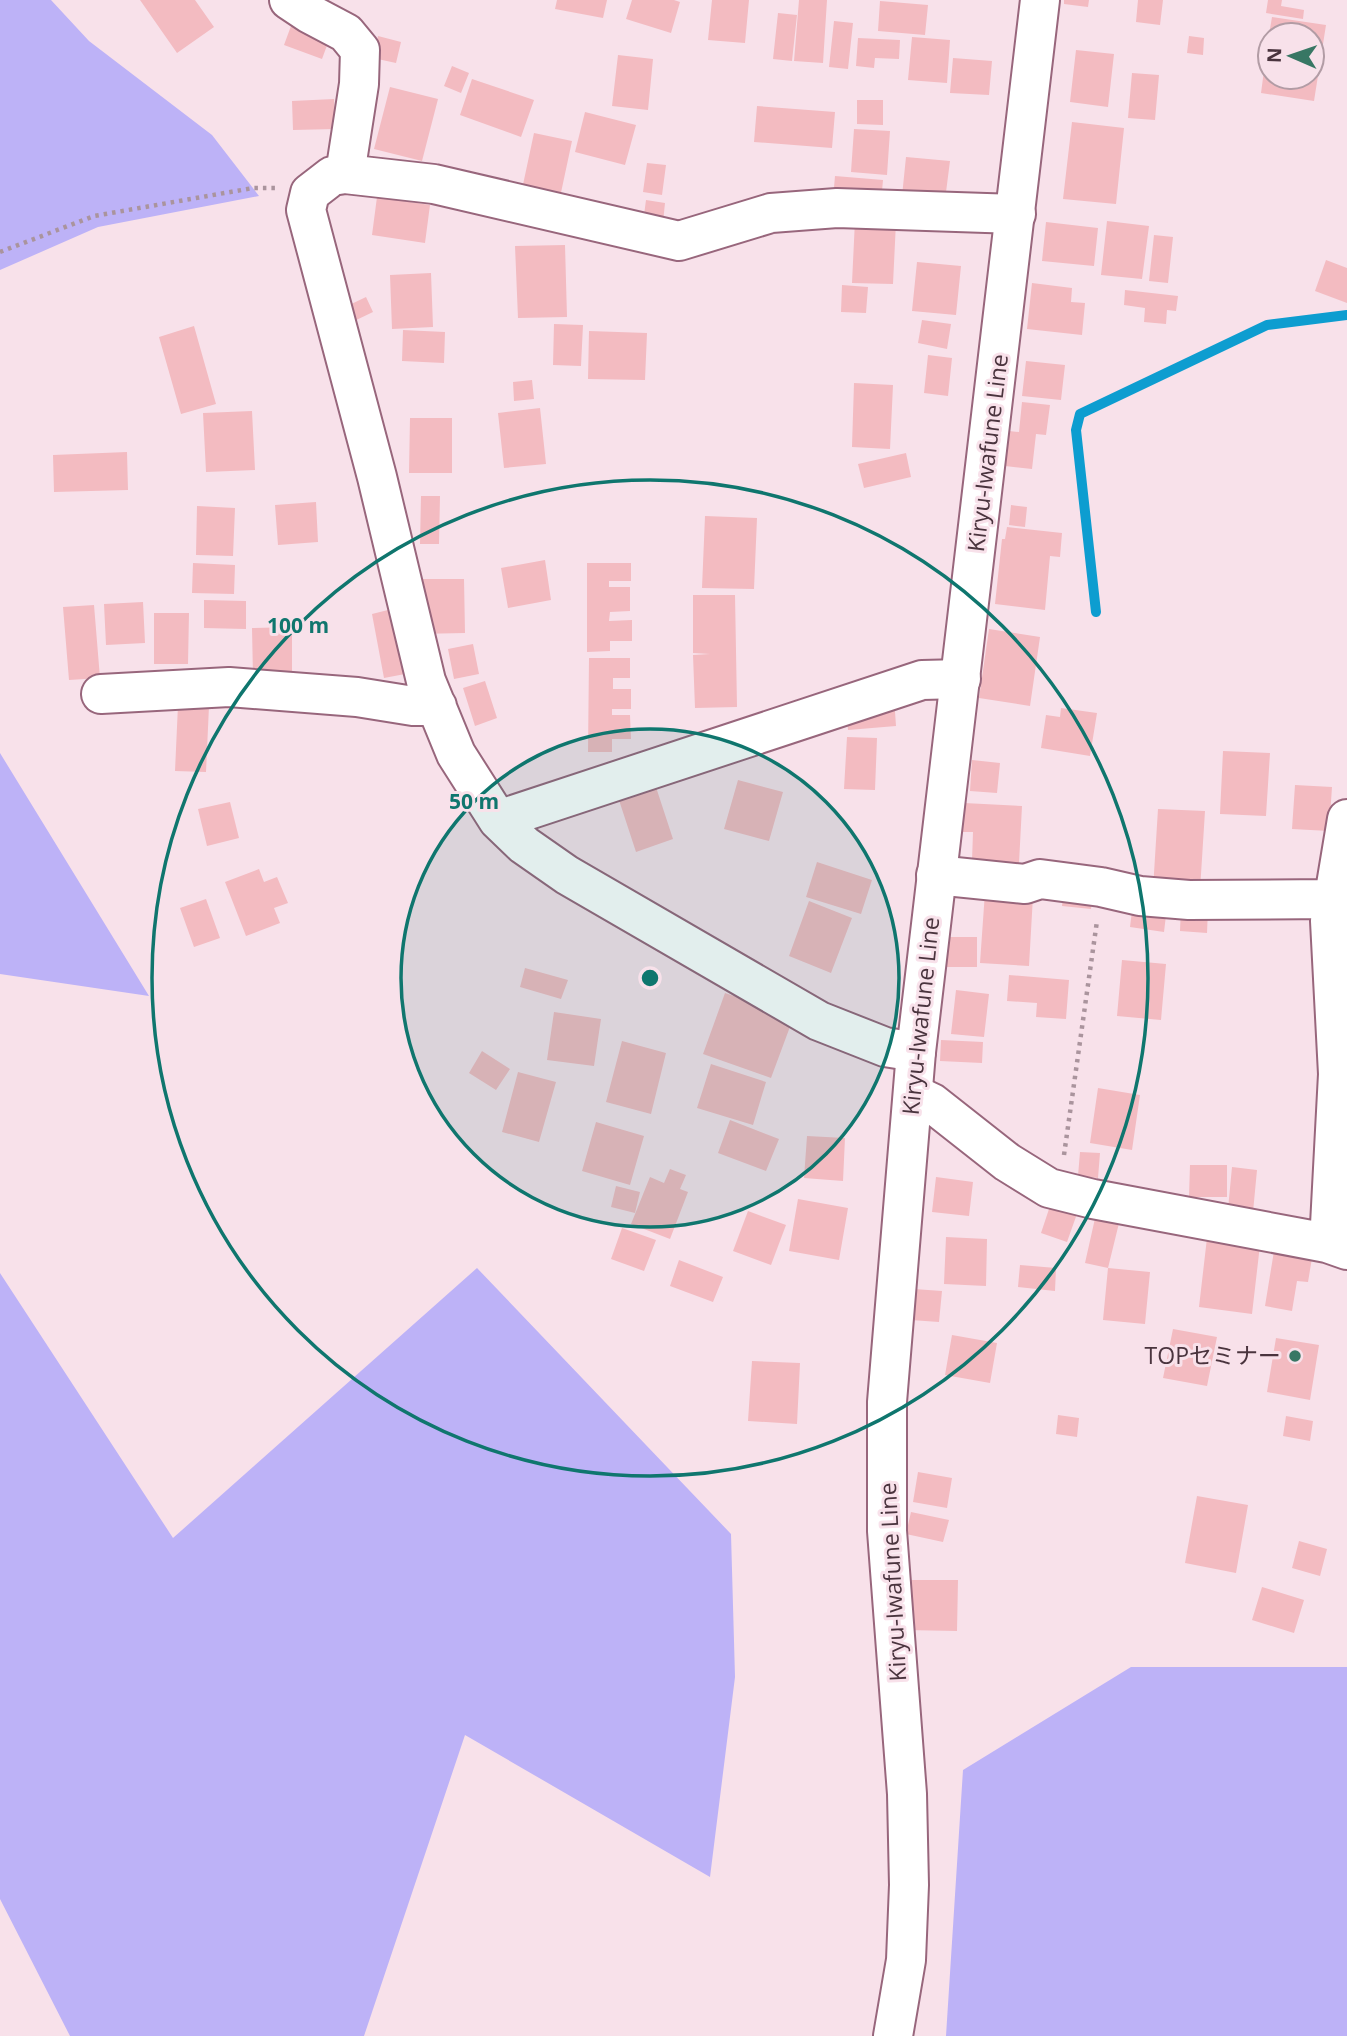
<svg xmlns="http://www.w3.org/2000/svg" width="1347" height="2036" viewBox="0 0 1347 2036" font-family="'Open Sans','Noto Sans JP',sans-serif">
  <rect width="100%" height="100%" fill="#f8e1ea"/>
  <!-- green -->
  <path fill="#bdb2f7" d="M0 0H51L89 41 212 135 259 196 98 227 0 270Z
    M0 753 149 996 0 974Z
    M477 1268 731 1534 735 1677 710 1877 465 1735 364 2036H70L0 1899V1273L173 1538Z
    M1131 1667H1347V2036H946L963 1770Z"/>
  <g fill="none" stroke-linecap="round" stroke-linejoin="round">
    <!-- stream -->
    <path stroke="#0d9dd0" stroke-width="10" d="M1096 612 1076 430 1080 414 1267 325 1347 315"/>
  </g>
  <!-- building -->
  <path fill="#f3bbc1" d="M140 0H195L214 27 177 53Z
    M557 0H607L603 18 555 9Z
    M632 0H674L680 2 671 33 626 19Z
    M712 0H749L745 43 708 40Z
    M799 0H827L823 63 794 61Z
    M1064 0H1089L1088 7 1064 4Z
    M1138 0H1163L1160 25 1136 22Z
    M1268 0H1282L1281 6 1304 10 1303 19 1266 13Z
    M880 1 928 5 925 35 878 31Z
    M778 13 797 15 792 61 773 59Z
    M1272 17 1326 25 1314 101 1261 93 1268 41 1270 77H1312V35H1269Z
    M834 21 853 23 848 69 829 67Z
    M291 26 329 40 322 59 284 45Z
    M378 36 401 42 396 63 373 58Z
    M1189 36 1204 38 1203 55 1187 53Z
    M912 37 950 40 947 83 908 80Z
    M858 38 900 40 899 59 875 58 874 68 856 66Z
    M1076 50 1114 54 1108 107 1070 102Z
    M618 55 653 59 648 110 612 106Z
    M953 58 992 61 989 95 950 93Z
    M452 66 469 73 461 93 444 86Z
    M1132 73 1159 75 1155 120 1128 118Z
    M472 79 534 100 521 137 460 115Z
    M390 87 438 99 422 161 374 149Z
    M334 99 336 129 293 130 292 101Z
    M857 100H883V125L857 124Z
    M757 106 835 112 832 148 754 142Z
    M585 112 636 125 625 165 575 152Z
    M1072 122 1124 128 1116 204 1063 199Z
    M854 129 890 131 887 175 851 172Z
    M534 133 572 141 559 202 521 194Z
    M906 157 950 161 945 200 902 196Z
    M647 163 666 165 662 195 643 192Z
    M835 176 883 180 881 202 833 199Z
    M377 197 430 205 425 243 372 235Z
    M646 200 665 203 662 232 642 230Z
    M855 220 896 222 893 284 852 283Z
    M1107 221 1149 226 1142 279 1101 275Z
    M1046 222 1098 228 1094 266 1042 261Z
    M1154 235 1173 237 1168 283 1149 281Z
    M565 245 567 317 518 318 515 246Z
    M1326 260 1347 268V303L1315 291Z
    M917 262 961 266 956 315 912 311Z
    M431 273 433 327 392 329 390 275Z
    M1032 283 1072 288 1071 302 1085 303 1082 335 1027 329Z
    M842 285 868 287 866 313 841 312Z
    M1125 290 1178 296 1176 311 1167 310 1166 324 1144 322 1145 308 1124 305Z
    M366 297 373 312 350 323 343 308Z
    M922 320 951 324 947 349 918 343Z
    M554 324 583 325 581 366 553 365Z
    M194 326 216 404 181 414 159 337Z
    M403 330 445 332 444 363 402 361Z
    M589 331 647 333 645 380 588 379Z
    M928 355 952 358 948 396 924 393Z
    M1026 361 1065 365 1061 400 1022 396Z
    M532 380 534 399 514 401 513 382Z
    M854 383 893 385 890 449 852 447Z
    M1022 402 1050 405 1046 435 1036 434 1032 469 1005 466 1009 431 1019 432Z
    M540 408 546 464 504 468 498 413Z
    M252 411 255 470 206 472 203 413Z
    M410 418H452V473H409Z
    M127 452 128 490 54 492 53 455Z
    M906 453 911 477 864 488 858 464Z
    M421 496H440L439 544H420Z
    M316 502 318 542 278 545 275 505Z
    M1011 505 1027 507 1025 527 1009 525Z
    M197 506 235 508 233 556 196 555Z
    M705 516 757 518 754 589 702 588Z
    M1007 527 1062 533 1060 557 1050 556 1045 610 995 604 1002 539H1005Z
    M545 560 551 600 508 608 501 568Z
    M193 563 235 565 234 594 192 593Z
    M587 563H631V581H609V587H630V611L610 612 609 621 632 620V641H610V651L587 652Z
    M416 579H464L465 633 417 634Z
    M693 595H735L737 707 695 708 693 655 710 654 693 653Z
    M204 600 246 601V629L204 628Z
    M143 602 145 643 106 645 104 604Z
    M94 605 100 678 69 680 63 607Z
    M392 609 405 674 384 678 372 614Z
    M154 613H189L188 664H154Z
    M292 627V677H253L252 628Z
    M989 629 1040 637 1030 706 979 698Z
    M473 644 479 674 454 679 448 649Z
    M589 658H630V678H613V689H631V709H612V715H630L631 739H612V752H588Z
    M485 681 497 718 475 726 463 688Z
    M894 697 896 726 848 730 846 708Z
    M178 705 209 706 206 772 175 771Z
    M1061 708 1097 713 1090 756 1041 748 1046 715 1060 717Z
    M847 737 877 738 875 790 844 789Z
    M1223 751 1270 753 1266 816 1220 814Z
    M972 760 1000 763 997 793 970 791Z
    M738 780 783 792 769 841 724 829Z
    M654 781 673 839 636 852 617 794Z
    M1295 785 1332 787 1329 831 1292 829Z
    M230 802 239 838 207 846 198 809Z
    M964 803 1022 806 1019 863 972 861 973 832H963Z
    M1158 809 1205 811 1200 890 1153 889Z
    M817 862 872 880 861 914 806 897Z
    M259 869 264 882 277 877 288 903 274 908 280 923 246 936 225 882Z
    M1064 888 1093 891 1091 909 1062 906Z
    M985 892 1033 896 1029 966 980 963Z
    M206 899 220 938 194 947 180 908Z
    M809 901 852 918 831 973 789 956Z
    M1133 903 1167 907 1164 932 1130 927Z
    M1181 907 1208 909 1207 933 1180 931Z
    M946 937H977V967H946Z
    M1122 960 1166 964 1161 1020 1117 1016Z
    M525 968 568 980 561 999 520 987Z
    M1009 975 1069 980 1066 1019 1036 1017 1037 1003 1007 1001Z
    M956 990 989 994 984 1037 951 1034Z
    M725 993 776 1010 773 1017 791 1024 771 1078 703 1054Z
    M554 1012 601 1019 594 1066 547 1060Z
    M941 1040 983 1042 982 1063 940 1061Z
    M622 1041 666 1053 651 1114 606 1102Z
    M482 1051 510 1069 496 1090 469 1073Z
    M711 1064 766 1082 753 1125 697 1108Z
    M518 1072 556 1082 539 1142 502 1132Z
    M1098 1088 1140 1095 1132 1150 1090 1143Z
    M730 1120 779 1139 766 1171 718 1153Z
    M596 1122 644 1136 630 1185 582 1171Z
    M807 1136 845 1138 843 1181 804 1178Z
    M1080 1152 1100 1153 1098 1178 1078 1176Z
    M1190 1165H1227V1197H1189Z
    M1232 1167 1257 1170 1253 1212 1228 1209Z
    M670 1169 686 1175 680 1189 688 1192 670 1239 631 1224 650 1177 664 1183Z
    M936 1177 973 1182 969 1216 932 1212Z
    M616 1186 640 1192 635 1213 611 1207Z
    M798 1199 848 1208 839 1260 789 1251Z
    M1051 1203 1078 1211 1067 1242 1041 1233Z
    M748 1211 786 1225 771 1265 733 1251Z
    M1096 1214 1120 1219 1108 1268 1085 1263Z
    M622 1228 656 1240 644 1271 611 1259Z
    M946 1237 987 1239 986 1286 944 1284Z
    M1207 1238 1260 1245 1252 1314 1199 1307Z
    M1274 1251 1312 1258 1308 1282 1297 1281 1292 1311 1265 1306Z
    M679 1260 723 1277 713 1302 670 1286Z
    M1020 1265 1056 1268 1055 1291 1018 1287Z
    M1108 1268 1150 1272 1145 1324 1103 1320Z
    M914 1289 942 1291 939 1322 911 1320Z
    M1173 1329 1217 1337 1207 1386 1163 1378Z
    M952 1335 997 1343 990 1383 945 1375Z
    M1276 1338 1319 1345 1310 1400 1267 1392Z
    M752 1361 800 1363 797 1424 748 1421Z
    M1058 1415 1079 1418 1077 1437 1056 1434Z
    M1286 1416 1313 1421 1310 1441 1283 1436Z
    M918 1472 952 1478 947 1508 913 1502Z
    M1197 1496 1248 1505 1236 1573 1185 1563Z
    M911 1512 949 1520 943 1542 906 1534Z
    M1299 1541 1327 1549 1320 1576 1292 1568Z
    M906 1580H958L957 1631 905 1630Z
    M1262 1587 1304 1600 1294 1633 1252 1620Z"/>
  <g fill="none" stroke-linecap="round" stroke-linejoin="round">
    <defs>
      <path id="minor" d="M289 0 310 14 346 33 360 50 359 84 345 174
        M101 694 229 687 357 697 413 706H437
        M498 820 922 680 961 679
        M936 875 1025 884 1040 879 1101 887 1140 896 1189 900 1332 899
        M916 1052 885 1047 819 1021 567 875 524 845 498 820 456 754 426 681 377 477 306 210 310 193 332 176 345 174 434 184 679 241 771 213 837 208 1016 214
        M913 1094 932 1103 1007 1162 1049 1188 1093 1199 1327 1243 1347 1250
        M1327 1243 1330 1225 1338 1074 1330 921 1347 819"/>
      <path id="major" d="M893 2036 906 1960 909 1885 907 1794 887 1531V1402L916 1052 1040 0"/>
    </defs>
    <!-- minor casing -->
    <use href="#minor" stroke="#98667c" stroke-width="42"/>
    <!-- major casing -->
    <use href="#major" stroke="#98667c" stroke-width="42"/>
    <!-- path -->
    <path stroke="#aa949d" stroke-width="4.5" stroke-dasharray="3.5 5" stroke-linecap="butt" d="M0 252 94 216 253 188H275
      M1064 1155 1097 921"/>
    <!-- minor -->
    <use href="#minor" stroke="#fff" stroke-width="38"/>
    <!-- major -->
    <use href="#major" stroke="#fff" stroke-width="38"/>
  </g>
  <!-- distance rings -->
  <circle cx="650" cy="978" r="249" fill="#0f766e" fill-opacity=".12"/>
  <g fill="none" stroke="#0f766e" stroke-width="3.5">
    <circle cx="650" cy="978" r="249"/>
    <circle cx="650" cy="978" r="498"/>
  </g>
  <!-- markers -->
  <circle fill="#387764" stroke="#f8e1ea" stroke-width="2.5" cx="1295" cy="1356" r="7"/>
  <g text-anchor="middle" stroke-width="6" stroke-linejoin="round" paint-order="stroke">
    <!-- street labels -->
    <g font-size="23" fill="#4a343e" stroke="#f8e1ea">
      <text transform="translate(988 453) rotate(-83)" y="8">Kiryu-Iwafune Line</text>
      <text transform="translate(921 1016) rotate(-84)" y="8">Kiryu-Iwafune Line</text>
      <text transform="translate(893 1582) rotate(-93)" y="8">Kiryu-Iwafune Line</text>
    </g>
    <!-- poi labels -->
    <g font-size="23" fill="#4a343e" stroke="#f8e1ea" text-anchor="end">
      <text x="1281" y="1364">TOPセミナー</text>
    </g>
  </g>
  <circle cx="650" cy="978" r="10" fill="#0f766e" stroke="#f8e1ea" stroke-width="3.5"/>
  <g font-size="21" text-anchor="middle" font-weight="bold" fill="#0f766e" stroke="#f8e1ea" stroke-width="6" stroke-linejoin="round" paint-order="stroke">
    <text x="298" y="633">100 m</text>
    <text x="474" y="809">50 m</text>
  </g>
  <!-- north arrow -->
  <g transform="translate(1291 56) rotate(272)"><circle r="33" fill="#f8e1ea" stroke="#b29ca5" stroke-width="2"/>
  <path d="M0-5L12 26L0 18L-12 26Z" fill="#387764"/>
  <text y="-10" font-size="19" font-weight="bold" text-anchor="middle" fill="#4a343e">N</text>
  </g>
</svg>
